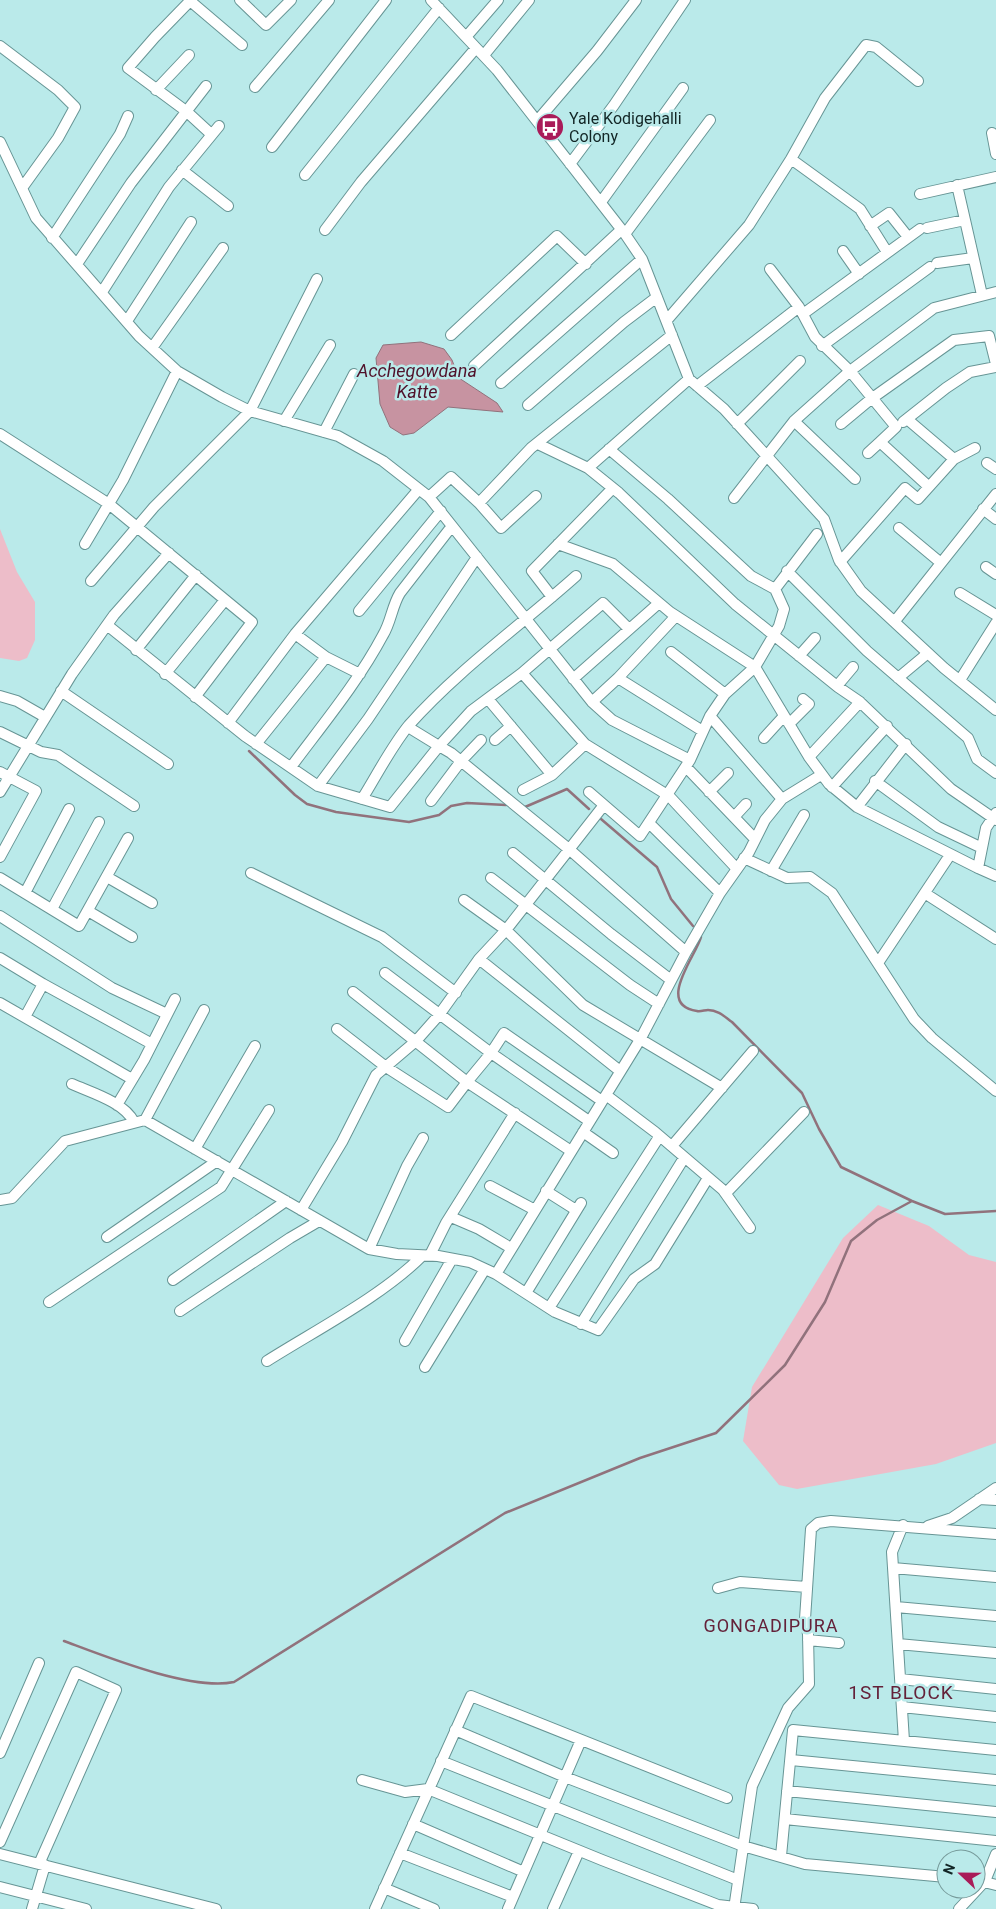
<svg xmlns="http://www.w3.org/2000/svg" width="996" height="1909" viewBox="0 0 996 1909" font-family="Roboto,sans-serif">
  <rect width="100%" height="100%" fill="#baeaea"/>
  <!-- green -->
  <path fill="#edbdc9" d="M0 529 17 572 35 602V640L27 658 19 661 0 658Z
    M878 1205 929 1226 969 1255 996 1262V1443L936 1464 797 1489 779 1485 743 1441 752 1387 843 1238Z"/>
  <!-- water -->
  <path fill="#c793a1" stroke="#91727c" d="M421 342 444 349 452 360 459 378 497 403 503 412 448 407 414 433 403 435 390 427 380 404 376 358 383 345Z"/>
  <g fill="none" stroke-linecap="round" stroke-linejoin="round">
    <!-- stream -->
    <path stroke="#91727c" stroke-width="2.5" d="M249 751 295 795 307 804 336 812 409 822 439 815 451 806 467 803 506 805
      M525 807 567 789 589 809
      M601 819 657 867 671 899 693 926
      M701 937C696 956 655 1005 697 1011 700 1012 705 1010 708 1010 718 1010 725 1017 732 1022L802 1093 819 1129 841 1167 912 1201 945 1214 996 1211
      M64 1641C107 1657 191 1691 234 1682L505 1513 640 1458 716 1433 785 1365 825 1302 851 1241 877 1220 912 1201"/>
    <defs>
      <path id="minor" d="M189 0 242 45
        M240 0 266 25 291 0
        M431 0 497 70 625 234 642 259 689 379 724 409 824 519 839 560 861 591 944 668 996 710
        M190 1 155 37 128 68 186 111 211 134
        M466 37 498 0
        M0 46 58 90 75 107 58 138 22 188
        M484 55 529 0
        M255 87 329 0
        M156 90 189 55
        M537 121 597 51 636 0
        M992 133 996 154
        M0 142 36 218 139 336 177 371 222 397 250 411 338 436 383 461 429 497 592 702 612 720 690 760
        M272 147 386 0
        M791 159 860 209 887 252
        M570 164 614 105 685 0
        M182 170 228 206
        M305 175 439 8
        M920 194 996 177
        M601 202 683 88
        M965 220 982 295
        M870 226 889 213 908 237
        M927 228 965 220 957 185
        M325 230 361 182 476 48
        M625 234 710 120
        M52 238 120 134 128 116
        M843 251 859 274
        M937 263 973 258
        M77 264 131 183 206 86
        M770 269 799 307
        M102 292 169 187 219 126
        M803 314 920 229
        M667 320 749 225 791 159 825 98 866 45 876 47 918 81
        M127 321 191 222
        M451 335 557 236 586 264
        M822 346 930 267
        M152 348 223 248
        M474 366 621 230
        M501 383 642 259
        M697 386 799 307 815 337 850 371 896 427 880 442 928 486
        M528 405 624 322 657 297
        M284 421 330 345
        M794 421 855 479
        M903 422 946 388 970 372 996 367
        M737 424 800 361
        M841 424 871 399 954 340 989 336 996 364
        M324 432 354 374
        M0 434 109 504 252 622 195 697
        M538 444 588 468 619 493 735 604 838 687 860 702 951 789 996 820
        M609 449 668 499 751 576 775 589
        M868 453 880 442
        M954 459 975 448
        M987 463 996 469
        M588 468 689 379
        M429 497 451 477 479 503 531 448 672 335
        M734 498 794 421 850 371 934 308 996 292
        M479 503 501 528 536 496
        M983 509 996 519
        M899 528 941 563
        M817 534 775 589 784 609 779 626 755 667 809 757 829 784 857 807 978 868
        M85 544 123 480 177 371
        M558 544 613 564 670 612 755 667 725 694 710 716 690 760 640 836 589 792
        M840 562 905 488 918 499 954 459 907 419
        M986 567 996 574
        M787 571 867 651 968 738 977 759 996 773
        M91 581 154 507 250 411 317 279
        M960 593 996 615
        M552 597 532 571 612 489
        M359 611 441 511
        M895 621 996 494
        M107 625 245 736 318 786 390 807 439 746 451 753 570 850 686 952
        M136 650 196 575
        M671 652 725 694
        M799 656 815 638
        M326 657 360 674
        M522 673 585 744 669 796 737 869
        M165 674 225 600
        M618 678 701 730
        M898 678 928 653
        M573 679 659 603
        M960 680 996 623
        M837 686 853 667
        M61 691 168 764
        M0 696 17 701 45 717
        M488 699 552 775 585 744
        M592 702 618 678 676 616
        M710 716 782 799
        M228 723 295 634 419 489
        M789 724 809 704 803 699
        M408 727 439 746 471 711 522 673 603 603 629 629
        M0 732 41 752 58 755 134 806
        M764 738 784 716
        M495 740 511 726
        M256 744 326 657 295 634
        M809 757 860 702
        M291 767C323 724 358 682 383 635 391 622 392 606 400 593L452 526
        M686 767 755 839
        M0 772 36 791 0 857
        M875 781 938 827 982 848
        M318 786 368 719 477 557
        M832 787 887 726
        M523 790 552 775
        M0 792 72 674 114 615 169 553
        M709 792 728 773
        M362 799C377 775 391 747 409 725 459 669 520 626 576 576
        M431 801 461 761 481 740
        M857 807 906 744
        M996 813 986 828 978 868 996 876
        M734 817 746 804
        M649 823 720 893
        M513 853 611 934 671 980
        M744 858 787 878 810 877 832 893 914 1019 932 1038 996 1091
        M771 871 804 815
        M251 873 382 937 456 993
        M107 877 152 903
        M0 878 79 926 128 838
        M491 878 630 985 659 1004
        M25 893 69 809
        M926 894 996 939
        M464 900 506 930 583 1005 722 1088
        M52 909 99 822
        M88 911 132 937
        M0 916 112 988 167 1014
        M0 958 43 984 152 1044
        M479 959 620 1071
        M878 963 950 855
        M385 973 491 1053 504 1033 602 1101
        M0 1003 132 1079
        M25 1017 43 984
        M337 1029 386 1067 448 1107 467 1082 353 992
        M72 1084C92 1093 124 1102 134 1122
        M606 1095 655 1132 723 1190 750 1228
        M117 1105 144 1060 175 999
        M145 1120 204 1010
        M583 1132 613 1153
        M672 1146 753 1051
        M195 1149 255 1046
        M571 1151 467 1082 491 1053 589 1121
        M490 1186 535 1210
        M546 1191 576 1210
        M726 1193 804 1112
        M0 1200 12 1198 65 1141 145 1120 369 1249 397 1254 438 1256 470 1262 496 1274 555 1312 598 1330 634 1279 655 1264 708 1178
        M301 1210 342 1142 376 1075 416 1041 439 1015 479 959 506 930 604 805
        M451 1217 479 1229 511 1248
        M107 1237 217 1161
        M369 1249 407 1166 423 1138
        M430 1255 446 1223 515 1113
        M496 1274 641 1038 686 952 720 893 749 852 765 820 782 799 821 775
        M173 1280 286 1201
        M526 1293 581 1203
        M49 1302 221 1187 269 1110
        M549 1308 659 1137
        M180 1311 290 1238 319 1221
        M581 1324 684 1158
        M405 1341 452 1259
        M267 1361C316 1330 382 1296 422 1256
        M425 1367 485 1269
        M979 1499 996 1500
        M903 1525 892 1552 904 1741
        M928 1526 952 1518 996 1488
        M893 1568 996 1577
        M718 1588 740 1582 807 1587
        M896 1607 996 1616
        M808 1640 839 1643
        M898 1644 996 1653
        M900 1679 996 1689
        M902 1707 996 1717
        M455 1730 565 1777 743 1846 805 1864 946 1877
        M0 1753 39 1663
        M791 1760 996 1780
        M441 1761 738 1880
        M362 1780 405 1792 428 1789 602 1860 718 1905 753 1909
        M787 1791 996 1812
        M785 1819 996 1841
        M413 1824 524 1872
        M0 1842 76 1672 116 1690 39 1864
        M400 1853 513 1897
        M0 1854 216 1909
        M781 1856 793 1730 996 1750
        M976 1880 996 1885
        M0 1887 86 1909
        M384 1888 434 1909
        M32 1909 45 1865
        M375 1909 471 1696 727 1798
        M508 1909 581 1740
        M553 1909 579 1851
        M734 1909 752 1786 788 1708 809 1684 808 1634 805 1619 811 1529 818 1523 831 1521 996 1534
        M959 1909 985 1881 996 1854"/>
    </defs>
    <!-- minor casing -->
    <use href="#minor" stroke="#679595" stroke-width="12"/>
    <!-- minor -->
    <use href="#minor" stroke="#fff" stroke-width="10"/>
  </g>
  <!-- icons -->
  <defs>
    <symbol id="bus-disc" viewBox="-11 -11 22 22"><circle r="9.5" fill="#a91b59" stroke="#baeaea"/><path d="M-5-6H5V4H4V6H2V4H-2V6H-4V4H-5ZM-3.5-4V0h7V-4ZM-3.5 1.2v1.5H-2V1.2ZM2 1.2v1.5H3.5V1.2Z" fill="#fff"/></symbol>
  </defs>
  <g fill-rule="evenodd">
    <use href="#bus-disc" x="534" y="111" width="32" height="32"/>
  </g>
  <g text-anchor="middle" stroke-width="5" stroke-linejoin="round" paint-order="stroke">
    <!-- poi labels -->
    <g font-size="16" fill="#122525" stroke="#baeaea" text-anchor="start">
      <text x="569" y="124">Yale Kodigehalli<tspan x="569" dy="18">Colony</tspan></text>
    </g>
    <!-- water labels -->
    <g font-size="18" font-style="italic" fill="#50112a" stroke="#baeaea">
      <text x="417" y="377">Acchegowdana<tspan x="417" dy="21">Katte</tspan></text>
    </g>
    <!-- neighbourhood labels -->
    <g font-size="18" letter-spacing="1" fill="#642139" stroke="#baeaea">
      <text x="771" y="1632">GONGADIPURA</text>
    </g>
    <!-- quarter labels -->
    <g font-size="19" letter-spacing="1" fill="#642139" stroke="#baeaea">
      <text x="901" y="1699">1ST BLOCK</text>
    </g>
  </g>
  <!-- north arrow -->
  <g transform="translate(961 1874) rotate(292)"><circle r="24" fill="#baeaea" stroke="#779b9b"/>
  <path d="M0-4L9 19L0 12L-9 19Z" fill="#a91b59"/>
  <text y="-8" font-size="14" font-weight="bold" text-anchor="middle" fill="#122525">N</text>
  </g>
</svg>
